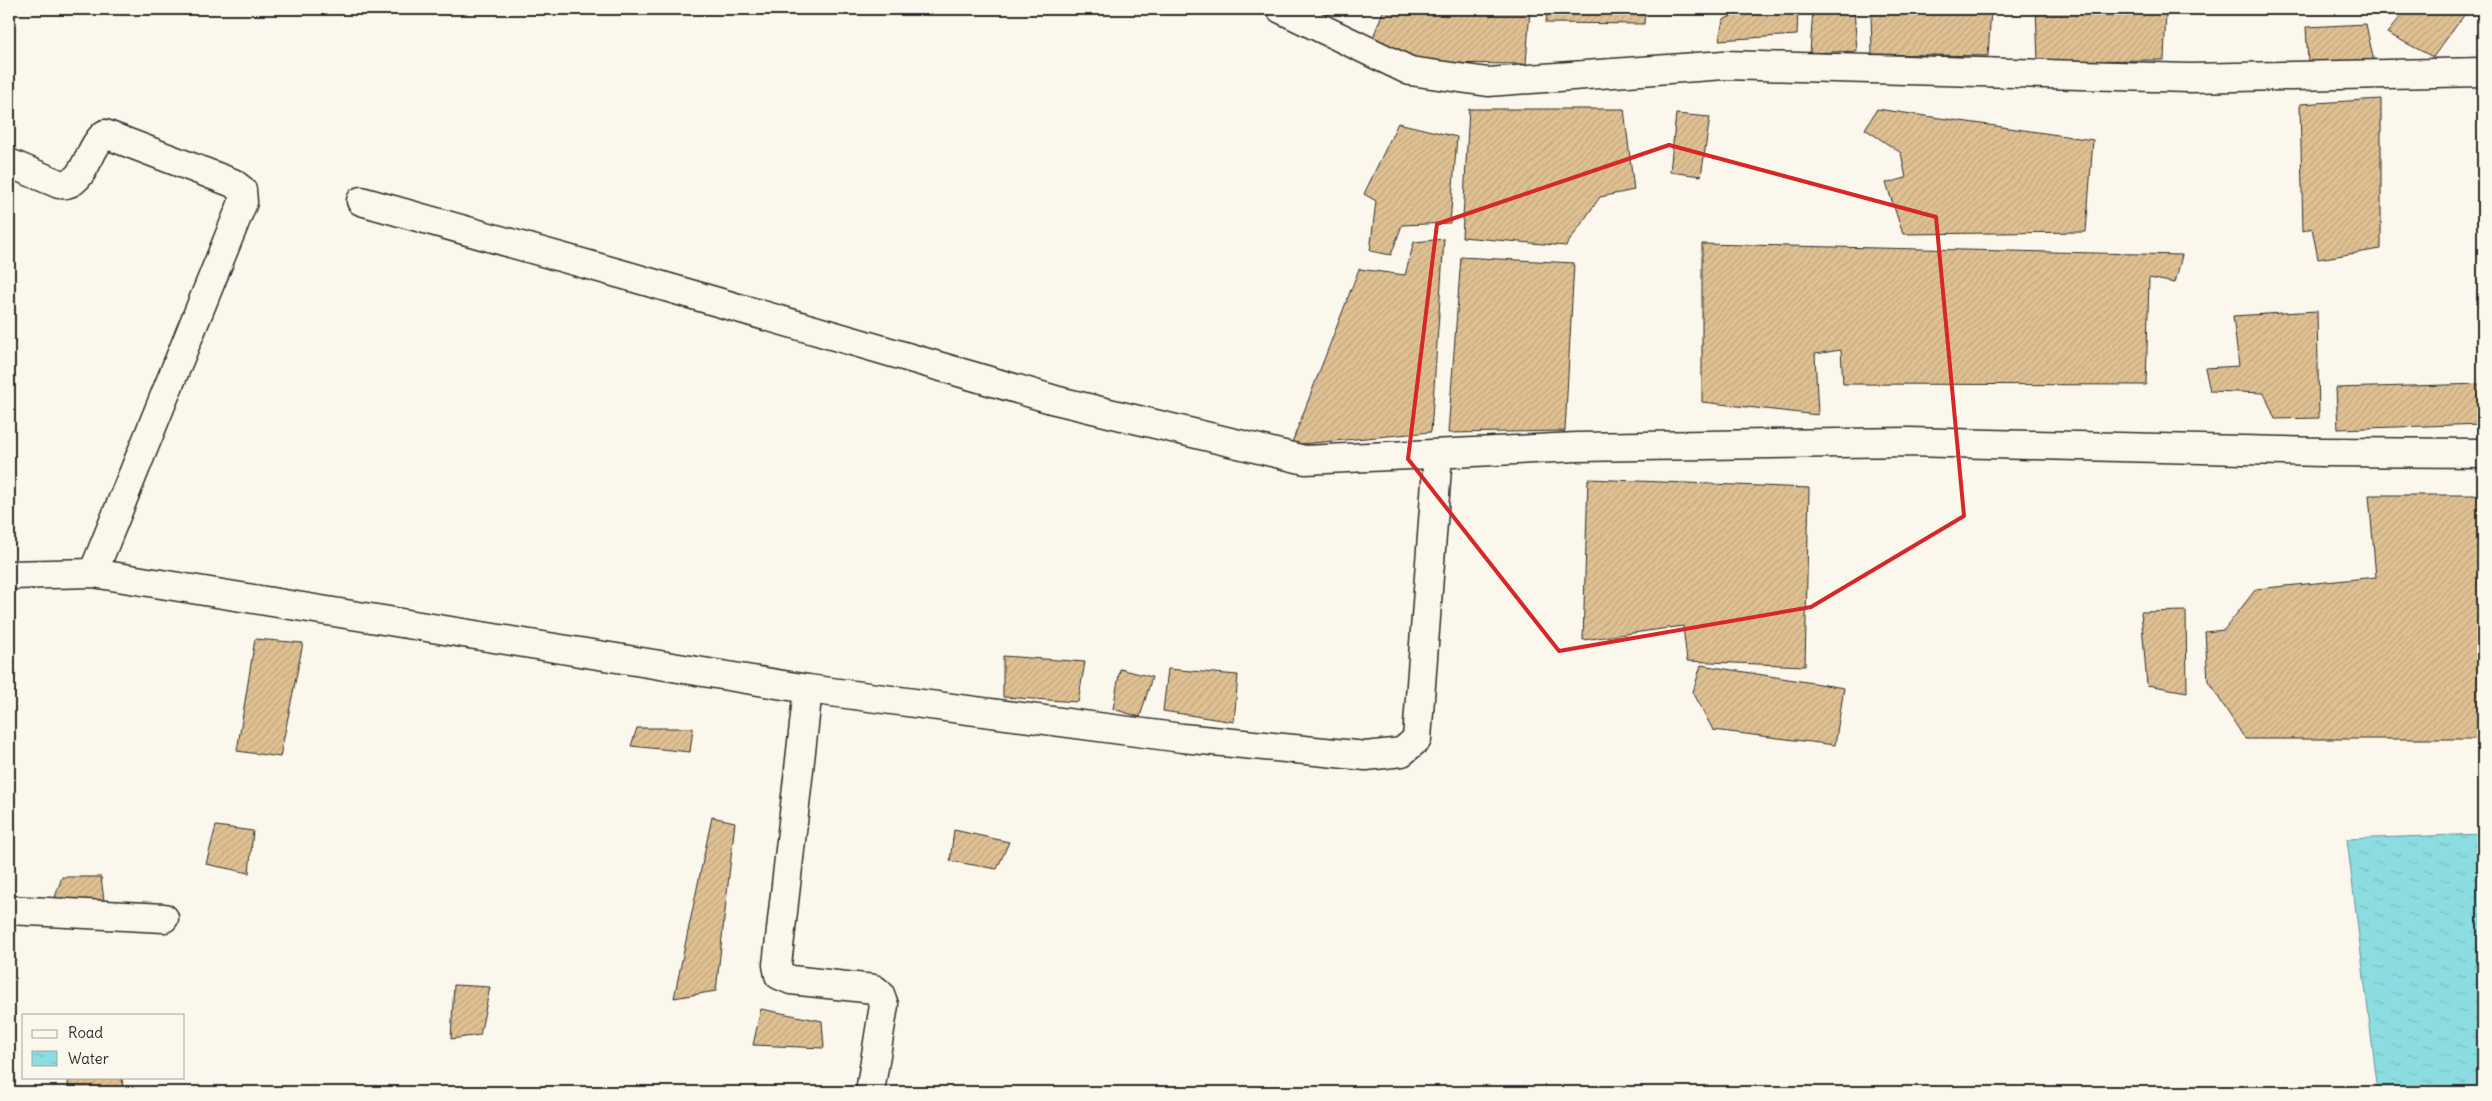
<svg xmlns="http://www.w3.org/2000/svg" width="2492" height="1101" viewBox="0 0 2492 1101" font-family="Delius,sans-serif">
  <defs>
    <pattern id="water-ripples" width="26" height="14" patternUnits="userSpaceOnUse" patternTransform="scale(1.25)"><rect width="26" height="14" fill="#8bdde1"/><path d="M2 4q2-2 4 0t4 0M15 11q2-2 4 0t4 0" fill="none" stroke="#78bec1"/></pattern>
    <pattern id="building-hatch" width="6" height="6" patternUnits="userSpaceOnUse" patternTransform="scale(1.25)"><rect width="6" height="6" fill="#e0c193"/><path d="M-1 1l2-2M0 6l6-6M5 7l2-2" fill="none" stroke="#c0a67f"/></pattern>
  </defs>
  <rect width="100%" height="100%" fill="#fbf7ec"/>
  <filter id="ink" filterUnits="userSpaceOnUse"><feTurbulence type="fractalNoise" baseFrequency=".02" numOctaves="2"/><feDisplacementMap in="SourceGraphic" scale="10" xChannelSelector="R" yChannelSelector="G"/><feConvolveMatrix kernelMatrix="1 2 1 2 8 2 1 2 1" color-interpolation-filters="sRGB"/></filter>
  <g filter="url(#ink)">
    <!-- water -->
    <path fill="url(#water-ripples)" stroke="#659698" d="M2483 834V1092H2378L2347 839Z"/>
    <!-- building -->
    <path fill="url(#building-hatch)" stroke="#2b2b2b" d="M1384 9H1530L1526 64 1419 63 1372 40Z
      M1547 9H1645L1644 24 1546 23Z
      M1745 9H1798L1797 35 1719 40 1723 20Z
      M1813 9H1854L1857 51 1810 53Z
      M1871 9H1991L1988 56 1872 54Z
      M2036 9H2166L2164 60 2038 61Z
      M2407 9H2459L2465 14 2433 57 2387 33Z
      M2366 24 2375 67 2308 63 2306 27Z
      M2381 99V249L2318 259 2312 228 2303 231 2300 104Z
      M1469 109H1624L1634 190 1600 197 1566 246 1462 237Z
      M1877 109 2093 140 2086 232 1903 234 1886 183 1906 178 1901 153 1865 129Z
      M1676 114 1710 117 1701 176 1670 172Z
      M1398 123 1457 137 1450 223 1402 225 1391 255 1370 251 1376 201 1364 194Z
      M1444 239 1431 432 1291 445 1359 269 1405 275 1414 242Z
      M1702 244 2182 255 2175 283 2149 278 2146 385 1843 384 1841 350 1815 354 1818 415 1702 402Z
      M1461 257 1574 263 1565 431 1448 433Z
      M2317 311 2319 418 2275 419 2264 393 2210 391 2205 368 2239 366 2233 316Z
      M2483 384V424L2338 429 2336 388Z
      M1588 479 1809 488 1805 666 1687 661 1683 626 1583 640Z
      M2369 495H2483V739H2245L2208 681 2205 632 2224 630 2256 589 2376 577Z
      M2186 611 2187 692 2147 685 2141 612Z
      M255 639 303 643 280 757 237 751Z
      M1003 656 1085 662 1078 702 1003 697Z
      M1701 665 1844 688 1835 745 1713 730 1693 692Z
      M1120 669 1152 677 1140 717 1113 709Z
      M1168 669 1238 675 1234 722 1163 711Z
      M637 728H693L690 752 631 746Z
      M712 817 735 822 716 991 674 998Z
      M216 826 253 831 249 873 206 864Z
      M954 830 1009 842 997 869 950 861Z
      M62 877H101L104 901 53 903Z
      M454 985 490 987 480 1035 451 1039Z
      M761 1009 822 1021 824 1048 753 1045Z
      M69 1077H122L123 1092H67Z"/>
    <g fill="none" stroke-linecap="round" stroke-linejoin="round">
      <defs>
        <path id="minor" d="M1281 9 1410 71 1488 82 1724 65 2190 78 2483 72
          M9 163 59 184C85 188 87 148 105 134L233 183 242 190 243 202 93 573
          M361 201 628 276 1055 400 1305 460 1577 447 1908 442 2323 452 2483 453
          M9 575 93 573 808 689 1182 738 1366 756 1402 752 1417 739 1438 454
          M808 689 777 965 779 975 791 980 874 989 880 994 884 1005 870 1092
          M9 910 164 918"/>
      </defs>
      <!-- minor casing -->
      <use href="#minor" stroke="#2b2b2b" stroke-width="31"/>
      <!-- minor -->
      <use href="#minor" stroke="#fbf7ec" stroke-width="28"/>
    </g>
  </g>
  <!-- marked area -->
  <path fill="none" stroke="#d62828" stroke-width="4" stroke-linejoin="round" d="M1669 145 1936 217 1964 516 1811 607 1559 651 1408 459 1437 224Z"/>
  <!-- margin -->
  <rect width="2492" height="1101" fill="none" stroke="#fbf7ec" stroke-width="30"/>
  <rect x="15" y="15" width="2462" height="1071" fill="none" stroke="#2b2b2b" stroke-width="2" filter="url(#ink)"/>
  <!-- legend -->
  <rect x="22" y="1014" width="162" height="65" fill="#fbf7ec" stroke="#a8a59f"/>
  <rect x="32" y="1030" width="25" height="8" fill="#fbf7ec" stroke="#a8a59f"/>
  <text x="68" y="1038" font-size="15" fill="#2b2b2b">Road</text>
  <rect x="32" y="1051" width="25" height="15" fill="url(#water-ripples)" stroke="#a8a59f"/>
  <text x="68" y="1064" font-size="15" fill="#2b2b2b">Water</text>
</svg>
